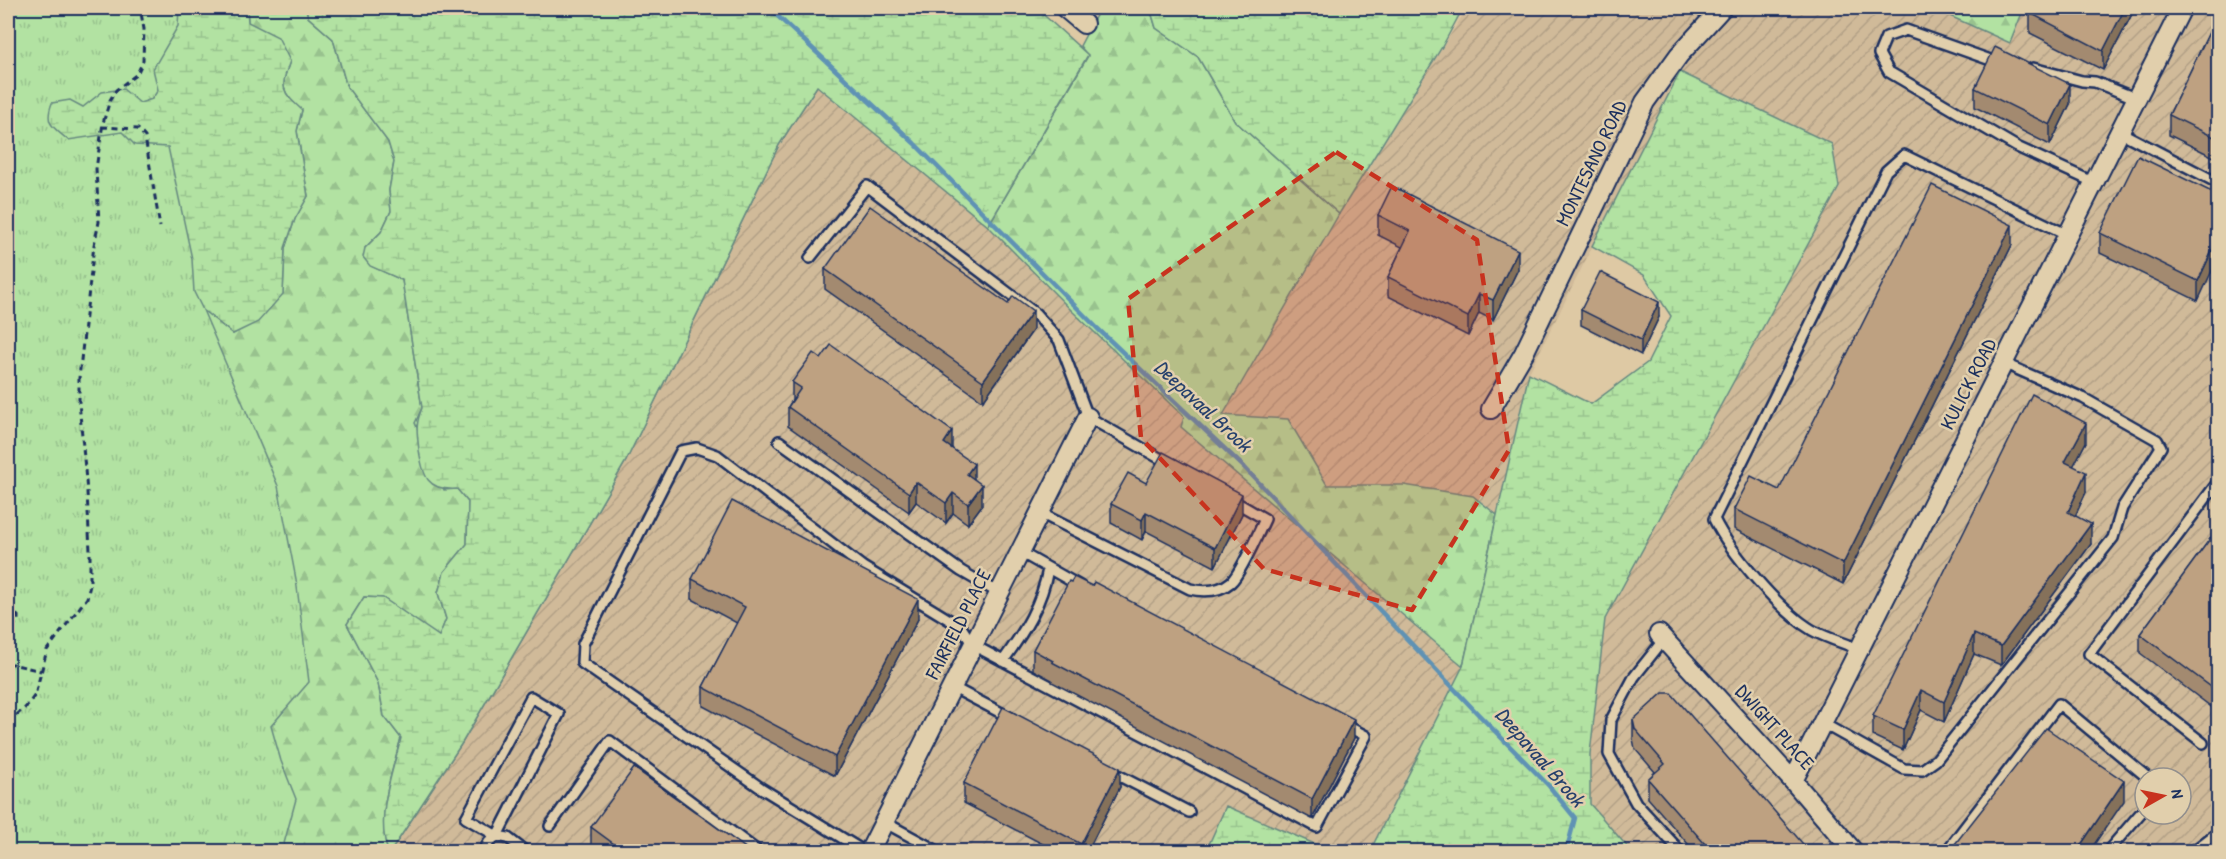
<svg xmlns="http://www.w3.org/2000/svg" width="2226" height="859" viewBox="0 0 2226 859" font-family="'Patrick Hand',sans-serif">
  <defs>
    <pattern id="industrial-furrows" width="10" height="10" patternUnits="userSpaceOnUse" patternTransform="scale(1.5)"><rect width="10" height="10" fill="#d0ba99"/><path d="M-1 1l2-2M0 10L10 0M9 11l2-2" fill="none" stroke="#b2a086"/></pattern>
    <pattern id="grass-tufts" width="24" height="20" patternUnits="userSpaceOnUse" patternTransform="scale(1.5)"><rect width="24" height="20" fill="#b2e2a2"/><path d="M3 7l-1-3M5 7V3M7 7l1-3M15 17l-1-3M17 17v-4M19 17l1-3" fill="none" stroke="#98c28e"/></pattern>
    <pattern id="forest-firs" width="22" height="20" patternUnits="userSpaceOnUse" patternTransform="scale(1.5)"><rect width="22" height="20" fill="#b2e2a2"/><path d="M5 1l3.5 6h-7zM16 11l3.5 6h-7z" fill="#98c28e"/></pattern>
    <pattern id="wetland-marsh" width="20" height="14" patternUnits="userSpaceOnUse" patternTransform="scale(1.5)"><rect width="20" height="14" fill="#b2e2a2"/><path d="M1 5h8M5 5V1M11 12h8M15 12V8" fill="none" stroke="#98c28e"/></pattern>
  </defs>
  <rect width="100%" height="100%" fill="#dec9a4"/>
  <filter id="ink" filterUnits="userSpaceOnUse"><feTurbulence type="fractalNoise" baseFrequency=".0167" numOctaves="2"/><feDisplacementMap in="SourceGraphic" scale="12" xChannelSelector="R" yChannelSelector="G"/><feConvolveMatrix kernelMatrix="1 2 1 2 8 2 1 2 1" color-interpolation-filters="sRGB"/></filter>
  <g filter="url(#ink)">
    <!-- industrial -->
    <path fill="url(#industrial-furrows)" fill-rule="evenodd" d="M1467 8H2218V851H1631L1590 805V754L1605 619 1671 493 1680 72 1529 373 1463 666 1370 851H1331L1226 806 1206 851 391 852 462 743 626 461 779 145 817 86 988 226 1073 312 1222 415 1339 214ZM2145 778H2181V814H2145Z"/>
    <!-- grass -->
    <path fill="url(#grass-tufts)" stroke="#668880" stroke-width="1.5" d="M8 8H740L817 86 779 145 626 461 462 743 391 851H8Z"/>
    <!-- forest -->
    <path fill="url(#forest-firs)" stroke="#668880" stroke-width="1.5" d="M247 8H306L308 17 333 39 347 87 388 142 394 162 389 190 391 211 381 232 365 248 371 266 402 280 422 408 415 423 444 490 457 489 468 502 467 544 444 572 438 593 446 619 439 637 382 598 364 597 347 624 378 683 384 716 401 738C392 771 376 817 388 851H282L296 799 281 761 271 726 309 682 296 579 278 486 203 310 233 334 283 294 285 248 295 219 308 196 297 131 302 110C281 91 280 88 290 61L248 22Z
      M1100 8H1150L1156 28 1198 57 1235 121 1339 214 1223 415 1288 419 1327 485H1404L1473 496 1497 515 1463 666 1181 427 1184 417 1073 312 988 226 1088 56 1080 46Z
      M1932 8H2024L2010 43Z"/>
    <!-- wetland -->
    <path fill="url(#wetland-marsh)" stroke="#668880" stroke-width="1.5" d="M179 8H247L248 22 278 37 290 61C280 88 281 91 302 110L297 131 308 196 295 219 285 248 283 294 258 322 233 334 203 310 194 292 192 259 168 147 135 145 122 132 68 140C53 127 44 124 52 103L70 100 83 107 102 92 123 89 140 103 152 99 158 90 153 69 178 26Z
      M306 8H1036L1088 55 988 226 817 86 779 145 626 461 462 743 391 851H388C375 817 393 771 401 738L384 716 378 683 347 624 364 597 383 598 439 636 446 619 438 593 444 572 467 544 468 502 457 489C427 491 423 476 419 450 417 432 415 425 422 408L402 280 370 266 363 257 365 248 381 232 391 211 389 190 394 162 388 142 347 87 333 39 308 17Z
      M1150 8H1463L1442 47 1339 214 1235 121 1198 57 1156 28Z
      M1680 72 1832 144 1839 187 1605 619 1590 754V804L1631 851H1370L1463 666 1529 373 1591 404 1648 362 1671 316 1644 275 1592 246Z
      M1226 806 1331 851H1206Z"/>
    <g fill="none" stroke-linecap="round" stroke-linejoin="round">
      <!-- stream -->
      <path stroke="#5f92b4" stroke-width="4.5" d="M769 8 914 143 1097 328 1245 468 1478 714 1549 786 1575 818 1566 852"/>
      <defs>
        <path id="lane" d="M1999 63 1906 30 1886 37 1879 54 1889 72 2017 147 2093 182
          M2033 68 2082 81 2095 82 2135 98
          M2120 132 2218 183
          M810 258 867 186 1035 313 1059 340 1088 417 1168 463
          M779 441 961 571 999 593
          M1040 513 1190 589C1204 592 1219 592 1231 582 1240 574 1259 532 1265 519L1232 500
          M1020 552 1080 586
          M1665 638 1634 677 1611 720 1609 754 1636 803 1681 852
          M1859 649C1844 643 1826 638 1812 630 1780 611 1730 552 1714 519L1886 171 1904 155 2068 235
          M1003 661C1024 632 1042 604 1048 569
          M952 687 1011 718
          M531 697 559 714 497 836 466 818Z
          M1822 723 1904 769 1922 770 1936 760 2113 538 2122 508 2161 447 2157 440 2083 398 2003 363
          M2203 743 2089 654 2218 482
          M1110 771 1189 812
          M884 822 939 852
          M550 826 610 741 759 852
          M483 852 489 842 497 836 508 838 526 852
          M865 852 761 788 582 663 583 644 681 451 697 448 717 455 863 567 961 627 973 645 1317 827 1366 736 1345 725
          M1946 852 2059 704 2148 778
          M2107 852 2145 808
          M2192 852 2213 836H2218"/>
        <path id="street" d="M1065 8 1084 24
          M1491 409 1524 353 1645 102 1679 55 1722 8
          M1659 634 1793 781 1854 852
          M1793 781 2182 8
          M869 852 1088 417"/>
      </defs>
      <!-- lane casing -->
      <use href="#lane" stroke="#1b2f5e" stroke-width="14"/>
      <!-- street casing -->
      <use href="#street" stroke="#1b2f5e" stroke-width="22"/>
      <!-- path -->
      <path stroke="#1b2f5e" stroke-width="3" stroke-dasharray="6 4.5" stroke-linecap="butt" d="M102 127 138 129 145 137 160 227
        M8 608 18 616V621L8 632
        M8 663 41 671
        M8 722 26 707 35 695 47 650 87 598 90 585V551L87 492 79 402V378L94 245 99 222 96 169 103 123 110 100 116 90 137 74 143 61 144 29 140 8"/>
      <!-- lane -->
      <use href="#lane" stroke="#e1cfac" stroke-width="9"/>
      <!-- street -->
      <use href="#street" stroke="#e1cfac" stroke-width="18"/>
    </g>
    <!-- wall -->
    <path fill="#a38a6f" stroke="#1b2f5e" stroke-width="1.5" d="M2133 8V12L2103 70 2030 33V13Z
      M2218 14V159L2169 135V115Z
      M1975 88 2070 104 2050 145 1975 107Z
      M2218 195 2198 301 2100 253V233Z
      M1378 215 1518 269 1493 320 1479 313 1468 336 1388 296V277L1402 247 1378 235Z
      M2012 245 1843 584 1734 529V509L1779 490Z
      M825 269 1033 330 983 401 825 289Z
      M1581 310 1659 317 1641 355 1581 325Z
      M792 382 952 448 974 479 982 505 968 524 953 513 946 523 916 502 909 512 788 426V407L792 400Z
      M2086 442 2073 466 2086 492 2075 516 2091 544 2001 665 1974 654 1944 722 1921 710 1903 750 1873 736V716Z
      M1146 483 1242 514 1215 567 1146 531 1142 540 1111 523V504Z
      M2218 528V712L2140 653V634Z
      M692 579 918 619 835 776 703 706V687L737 623 692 599Z
      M1071 582 1092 586 1354 738 1312 819 1052 682V680L1033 670V650Z
      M1633 720 1810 852H1695L1648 798V779L1655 772 1635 749 1633 739Z
      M964 783 1120 787 1087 852H1058L964 803Z
      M591 827 751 852H598L591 847Z"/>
    <!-- shaded-wall -->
    <path fill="#85715a" stroke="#1b2f5e" stroke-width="1.5" d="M2125 8H2133V12L2103 70V51Z
      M2070 84V104L2050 145V125Z
      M2012 225V245L1843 584V564Z
      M2218 238V258L2198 301V281Z
      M1518 250V269L1493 320V300Z
      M1479 294V313L1468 336V317Z
      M1659 302V317L1641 355V340Z
      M1033 311V330L983 401V381Z
      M2086 423V442L2065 482V462Z
      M952 431V451L944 443Z
      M974 464V484L967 474Z
      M2086 472V492L2068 532V512Z
      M916 482V502L909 512V493Z
      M982 485V505L968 524V504Z
      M953 493V513L946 523V503Z
      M1242 494V514L1215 567V548Z
      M1146 512V531L1142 540V520Z
      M2091 524V544L2001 665V646Z
      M918 599V619L835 776V757Z
      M1974 634V654L1944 722V702Z
      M1921 690V710L1903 750V730Z
      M1354 719V738L1312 819V799Z
      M1120 768V787L1087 852H1081V844Z
      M2124 781V801L2089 852H2076Z"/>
    <!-- building -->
    <path fill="#bea181" stroke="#1b2f5e" stroke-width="1.5" d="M2033 8H2125L2103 51 2030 13Z
      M2218 14V139L2169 115Z
      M1995 47 2070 84 2050 125 1975 88Z
      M2138 156 2218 195V238L2198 281 2100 233Z
      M1932 185 2012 225 1843 564 1734 509 1751 476 1779 490Z
      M1392 186 1518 250 1493 300 1479 294 1468 317 1388 277 1410 231 1378 215Z
      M870 206 1008 304 1013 296 1033 311 983 381 825 269Z
      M1600 272 1659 302 1641 340 1581 310Z
      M831 345 952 431 944 443 974 464 967 474 982 485 968 504 953 493 946 503 916 482 909 493 788 407 801 388 792 382 813 353 821 359Z
      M2032 394 2086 423 2065 462 2086 472 2068 512 2091 524 2001 646 1974 634 1944 702 1921 690 1903 730 1873 716Z
      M1163 452 1242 494 1215 548 1146 512 1142 520 1111 504 1128 473 1146 483Z
      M732 501 918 599 835 757 703 687 745 607 692 579Z
      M2218 528V692L2140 634Z
      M1074 577 1092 586 1094 582 1354 719 1312 799 1052 662 1053 661 1033 650 1069 581 1071 582Z
      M1663 693H1671L1810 852H1712L1648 779 1665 764 1635 729 1633 720Z
      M1003 707 1120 768 1081 844 964 783Z
      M2046 728 2124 781 2076 852H1951V849Z
      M634 768 751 852H625L591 827Z"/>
  </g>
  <!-- marked area -->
  <path fill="#c8321e" fill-opacity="0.2" stroke="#c8321e" stroke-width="4.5" stroke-dasharray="12 8" stroke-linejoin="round" d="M1336 152 1477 240 1509 450 1412 610 1264 569 1141 438 1128 299Z"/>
  <g text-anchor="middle" stroke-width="5" stroke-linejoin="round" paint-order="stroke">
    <!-- street labels -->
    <g font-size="20" fill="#1b2f5e" stroke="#e1cfac">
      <text transform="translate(1591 163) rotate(-64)" y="7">MONTESANO ROAD</text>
      <text transform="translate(1968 384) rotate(-63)" y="7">KULICK ROAD</text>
      <text transform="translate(958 624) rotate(-63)" y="7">FAIRFIELD PLACE</text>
      <text transform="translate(1775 727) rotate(48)" y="7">DWIGHT PLACE</text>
    </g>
    <!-- water labels -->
    <g font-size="21" font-style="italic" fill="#26406c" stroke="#e1cfac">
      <text transform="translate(1203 406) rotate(43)" y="7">Deepavaal Brook</text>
      <text transform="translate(1540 757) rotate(49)" y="7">Deepavaal Brook</text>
    </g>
  </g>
  <!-- margin -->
  <rect width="2226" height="859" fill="none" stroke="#e1cfac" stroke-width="30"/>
  <rect x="15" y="15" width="2196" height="829" fill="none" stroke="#1b2f5e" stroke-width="2" filter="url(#ink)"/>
  <!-- north arrow -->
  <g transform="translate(2163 796) rotate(81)"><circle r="28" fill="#e1cfac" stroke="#928f8d" stroke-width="1.5"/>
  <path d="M0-4.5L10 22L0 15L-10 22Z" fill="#c8321e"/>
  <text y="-9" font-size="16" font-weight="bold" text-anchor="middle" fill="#1b2f5e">N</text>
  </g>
</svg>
